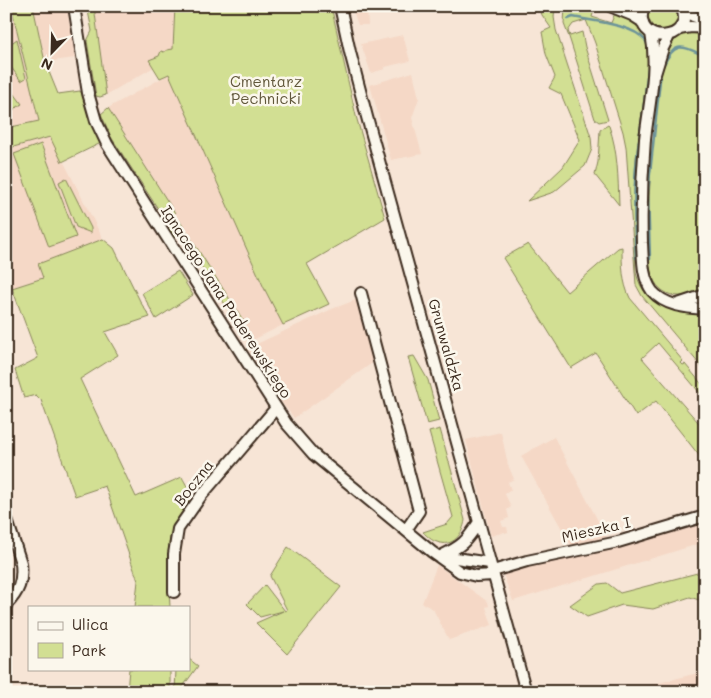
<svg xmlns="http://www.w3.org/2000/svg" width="711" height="698" viewBox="0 0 711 698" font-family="Mali,sans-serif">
  <rect width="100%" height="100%" fill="#f7e5d6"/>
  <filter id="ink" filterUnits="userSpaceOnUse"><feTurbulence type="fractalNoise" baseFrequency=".02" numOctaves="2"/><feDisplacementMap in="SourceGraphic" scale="10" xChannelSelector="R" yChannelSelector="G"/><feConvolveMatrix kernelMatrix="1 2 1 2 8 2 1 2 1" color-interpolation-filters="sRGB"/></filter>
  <g filter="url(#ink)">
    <!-- built -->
    <path fill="#f5d8c6" d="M6 6H11L39 121 11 127 6 120Z
      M33 6H67L75 58 45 62Z
      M94 6H175L173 50 150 60 154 67 106 95Z
      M352 8H367L368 25H358Z
      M403 35 410 61 385 67V69L371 73 361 44Z
      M413 72 419 98 412 118 422 154 391 160 370 85Z
      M169 74 264 288 283 325 249 342 239 327 245 322 108 108Z
      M51 137 103 239 39 264 43 278 6 290V149Z
      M361 298 378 359 294 418 283 404 248 348 332 309Z
      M501 432 508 465 514 479 508 482 511 490 505 494 511 507 507 510 509 518 501 521 503 527H507L508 532 505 533V532L491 536 466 440Z
      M554 437 607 538 618 536 622 545 705 519V542L513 601 500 566 571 545 521 456Z
      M437 565 488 602 489 606 486 607 492 625 449 640 433 609 422 603Z
      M705 671V692H624L632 690Z"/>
    <!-- green -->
    <path fill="#d2df93" stroke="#868458" d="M11 6H33L45 62 58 94 80 91 87 101 105 141 62 162 50 137 6 149V126L11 127 39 121Z
      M87 6H94L106 95 100 97 96 96 87 41 92 31Z
      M175 6H331L356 116 385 218 307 264 329 304 283 325 264 288 169 74 160 78 149 60 159 56 161 51 164 52 167 50 173 49Z
      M539 6H555L554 17 556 30 591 137 592 149 585 166 554 192 527 201 563 167 580 140 561 94 549 88 555 77 546 54 542 32 551 28 542 15Z
      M565 6 595 7 592 17 611 23 615 13 640 24 647 36 648 67 636 158 634 191 636 273C646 309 672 311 705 312V371L642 296 636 285 626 147 623 132 595 43 586 20 573 24 568 31 570 36 582 32 585 47 608 120 599 122 595 119 569 37 564 24Z
      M652 6H674L678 17 674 26 664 31C655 30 650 25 648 16Z
      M689 31 705 32V290C697 295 688 296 679 296 668 296 657 289 653 278 648 267 649 252 649 240 647 181 655 128 661 69 666 53 671 37 689 31Z
      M17 39 26 78 21 81 6 60V47Z
      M14 93 22 104 8 113 6 109V98Z
      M108 108 175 213 164 218 111 137 101 114Z
      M608 125 609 126C618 151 618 178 619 205L595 175 598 162 600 130Z
      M41 144 76 237 49 247 14 154Z
      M66 178 91 228V233L76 227 59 182Z
      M179 220 245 323 239 327 183 237 171 236 168 232 169 228Z
      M103 239 114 248 141 303 150 317 105 332 118 355 80 379 136 497 182 477C185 483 191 491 189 498 187 509 176 518 172 529 165 553 169 582 170 607H135L138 581 105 486 75 496 41 400 36 395 24 398 15 370 38 358 12 288 43 278 38 264Z
      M528 244 567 292 618 248 622 247C622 265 622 282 630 298L683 361 681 363 683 365 685 364 705 388V399L658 343 642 358 705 430V463L656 401 636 416 596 353 571 368 503 258Z
      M178 271 193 295 156 319 142 293Z
      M414 356 428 380 439 421 427 424 408 357Z
      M440 429 465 520C463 534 453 548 437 542 432 541 427 536 423 532L447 524 453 517 429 432Z
      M288 547 341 587 287 654 256 623 283 611 260 617 247 604 265 585 285 611 287 610 270 576Z
      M705 571V602L690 597 653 609 622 605 587 617 570 605 599 584 607 583 620 593Z
      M189 659 198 666 179 692H175L176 669H189Z
      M129 669H170V692H127Z"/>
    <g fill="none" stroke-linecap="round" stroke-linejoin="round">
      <!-- stream -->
      <path stroke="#6d949a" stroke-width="2.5" d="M568 19 573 17C592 21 632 24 645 40 652 49 647 74 646 85 644 110 639 134 637 158 633 191 634 224 636 258
        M663 66C675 40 682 46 705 56
        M650 259 648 192 661 71"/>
      <defs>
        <path id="minor" d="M74 6 88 93 96 121 107 144 286 423 313 454 432 552 460 572 476 576 493 575
          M340 6 350 52 367 117 526 692
          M610 6 632 15 643 22
          M644 6C629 48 699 43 681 6
          M683 10 693 16 705 20
          M679 29 691 27 705 28
          M651 33C658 68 649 104 645 139 642 174 641 208 642 243 643 259 642 277 652 291 665 306 686 308 705 309
          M655 74 663 48 669 36
          M361 293 419 511 406 530
          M678 304 705 295
          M6 517 21 563C23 581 19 592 6 605
          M441 556C462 546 466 542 479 522
          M442 556 490 563
          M493 571 527 561 618 542 705 516
          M174 592V554L178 529 201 496 276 408"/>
      </defs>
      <!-- minor casing -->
      <use href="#minor" stroke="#3b2a1e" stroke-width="14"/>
      <!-- minor -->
      <use href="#minor" stroke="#fbf7ec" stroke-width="10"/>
    </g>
  </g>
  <g text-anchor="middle" stroke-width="5" stroke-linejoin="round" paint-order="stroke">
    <!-- park labels -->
    <g font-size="15" fill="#61573b" stroke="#fbf7ec">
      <text x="266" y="87">Cmentarz<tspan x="266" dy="17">Pechnicki</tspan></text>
    </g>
    <!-- street labels -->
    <g font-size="15" fill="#3b2a1e" stroke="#fbf7ec">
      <text transform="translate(226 302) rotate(57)" y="5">Ignacego Jana Paderewskiego</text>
      <text transform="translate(446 345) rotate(74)" y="5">Grunwaldzka</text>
      <text transform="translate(194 483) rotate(-52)" y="5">Boczna</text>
      <text transform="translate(596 530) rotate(-13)" y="5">Mieszka I</text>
    </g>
  </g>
  <!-- margin -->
  <rect width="711" height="698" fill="none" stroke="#fbf7ec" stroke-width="25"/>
  <rect x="12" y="12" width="686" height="673" fill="none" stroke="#3b2a1e" stroke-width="2" filter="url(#ink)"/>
  <!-- legend -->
  <rect x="28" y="606" width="162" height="65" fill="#fbf7ec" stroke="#aea59a"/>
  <rect x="38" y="622" width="25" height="8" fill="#fbf7ec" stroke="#aea59a"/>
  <text x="72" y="630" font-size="15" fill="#3b2a1e">Ulica</text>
  <rect x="38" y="643" width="25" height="15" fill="#d2df93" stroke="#aea59a"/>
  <text x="72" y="656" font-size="15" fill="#3b2a1e">Park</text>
  <!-- north arrow -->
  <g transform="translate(52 52) rotate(203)" stroke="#fbf7ec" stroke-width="4" paint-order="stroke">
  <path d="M0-4L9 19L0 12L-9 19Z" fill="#3b2a1e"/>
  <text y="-8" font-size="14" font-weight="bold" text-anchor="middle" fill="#3b2a1e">N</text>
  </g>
</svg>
